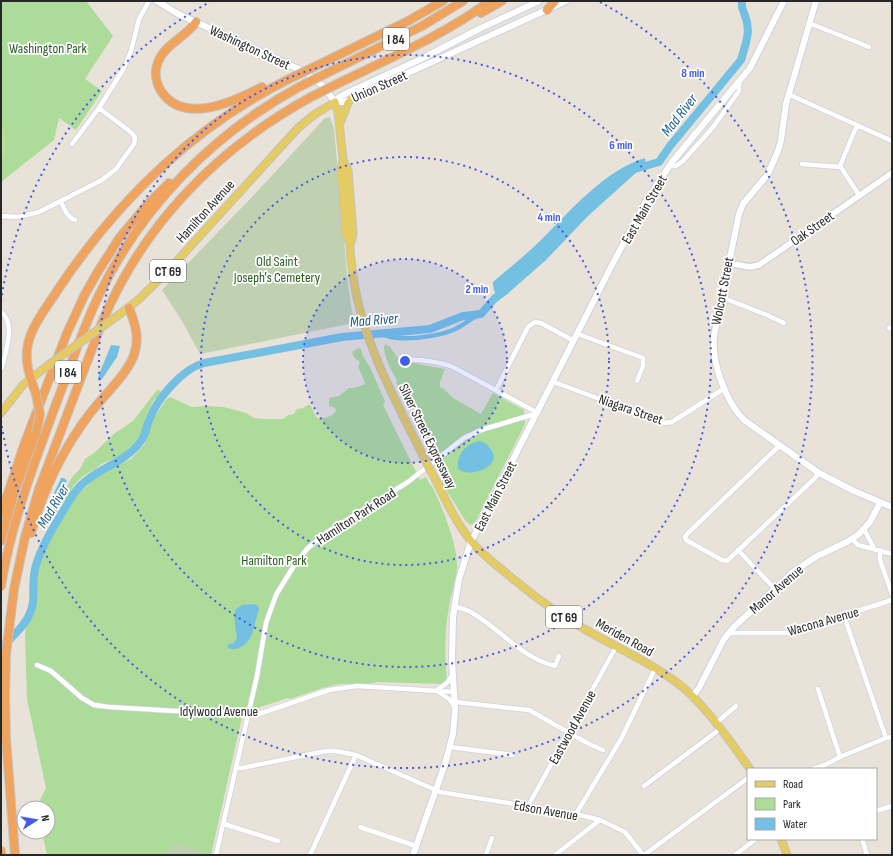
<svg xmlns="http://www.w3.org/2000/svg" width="893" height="856" viewBox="0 0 893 856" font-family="'Sofia Sans Condensed',sans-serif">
  <rect width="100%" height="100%" fill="#e8e2d9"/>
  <!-- green -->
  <path fill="#addb99" d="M1 1H86L113 36 85 79 102 91 76 130 59 118 54 140 1 182Z
    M385 344 390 347 403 365 406 366 409 363H413L445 369 440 382V387L444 389 453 398 481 414 493 393 524 410 525 424 475 523 472 525 469 524 465 520 442 483 441 468 419 417 404 398 396 382 397 380C392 373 381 351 385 344Z
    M359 348 361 349 363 356 370 367 385 401 383 405 420 480 426 477 430 485 432 486C442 506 458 546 457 568 456 581 451 594 449 607 444 632 445 658 447 684L377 682C366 686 351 683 339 684 323 687 306 694 290 699L288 698 254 709 244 708 211 855H47L42 832H48V808H38C38 801 44 794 46 788L27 699 25 637 27 611 29 607 34 566 68 498 80 486 82 490 85 488 94 478 106 470 131 459 145 444 153 419 166 400 170 397 192 407 208 406 224 407 246 413 254 418 262 419H283L288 415 294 414 297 409 303 408 310 404 317 418C324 419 332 417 336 411L335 408 329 406V398L339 396 349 388H354L365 384 364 380 358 367 360 362C356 359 351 356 353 351Z
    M157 390 161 391V393L154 400 146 416 141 436 121 456 103 463 95 469 83 476 73 486 69 496 59 506 57 512 54 514 53 511 73 476 80 469 85 459 94 453 114 434 133 421Z"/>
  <!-- cemetery -->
  <path fill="#bfd1b1" d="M330 117 334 129 348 285 354 323 200 354 182 321 162 290 253 196 325 118Z
    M178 843 210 855H211H161Z"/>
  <!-- pitch -->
  <path fill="#bee295" d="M1 123C5 135 7 150 1 162Z"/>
  <!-- water -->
  <path fill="#73c0e3" d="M645 158 646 168 639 170 588 216 546 260 506 295 501 297C494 295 493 288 493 282 509 268 526 255 541 240 570 211 605 170 645 158Z
    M111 345 120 346 117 357 102 379 99 381 98 377Z
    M480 441C484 442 487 444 490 448 505 466 470 479 458 469 456 455 466 443 480 441Z
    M61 478H64L67 481 57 496 54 493Z
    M254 604 258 606 259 610C256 617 255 626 252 634 249 643 236 654 227 647L229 644 234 643 237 638C236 628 233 620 236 609L242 605Z"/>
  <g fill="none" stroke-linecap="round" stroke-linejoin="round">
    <!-- canal -->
    <path stroke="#73c0e3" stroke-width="4.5" d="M380 333C396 343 436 337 453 330 463 326 470 319 480 314"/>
    <!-- river -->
    <path stroke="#73c0e3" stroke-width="8" d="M635 169 659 162 670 146 741 60 746 43 748 32 747 22 742 7V1
      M1 648C14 635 31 621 33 602 34 589 32 578 36 565 43 542 60 516 73 495 90 469 123 466 141 441 146 435 146 426 150 418 158 398 182 369 204 363L342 337 430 329 463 316 481 314 494 299 506 290"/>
    <defs>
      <path id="minor" d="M809 23 869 47
        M788 94 892 141
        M857 125 840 166 859 195
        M72 144 99 108 124 68 131 51 139 19 149 1
        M802 164 840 167
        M669 166H676L683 161 714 126 739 91V81
        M61 202C65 210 67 217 75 220
        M1 216 18 217 39 212 102 180 116 169 134 144 135 138 132 133 99 108
        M721 297 767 315 784 323
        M1 312C16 324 6 348 3 364L1 369
        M889 328H892
        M578 334 643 358V366L637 381
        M406 360C419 359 440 362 453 367L538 413
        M554 382 664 423 672 422 725 388
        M496 390 528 327 535 322 541 323 574 341
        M779 446 687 534 685 537 686 540 722 560 727 561 814 479 819 473
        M864 529 874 548
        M852 539 858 545 892 554
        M738 550 774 588
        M880 550V560L892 594
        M454 606C459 608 464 609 469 611 500 628 521 658 555 666L559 656
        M844 616 886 738
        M728 633H788L892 600
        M37 665 51 671 82 698 94 705 109 707 175 711H204L259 714 329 690 357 686 454 692
        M818 689 840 757
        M437 690 447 683 453 674
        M437 691 449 699 455 707
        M455 702 529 710 589 744 603 750
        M716 723 736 706
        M450 747 513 755
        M236 768H242L326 751H336L356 755 440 792 576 814 600 820 625 832 643 855
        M813 769 825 765 840 757 886 738 892 737
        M644 786 720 729
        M528 806 616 647
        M876 811 892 806
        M576 814 621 739 655 669
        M224 824 278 841
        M360 827 416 846
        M862 839 867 855
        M216 855 257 676 266 623 276 595 295 564 308 548 326 533 408 482 464 438 481 430 538 413
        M310 855 356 755
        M486 855 492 838
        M555 855 600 820
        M644 855 748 778
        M735 855 756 839"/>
      <path id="tertiary" d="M728 263 750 267 759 265 892 173"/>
      <path id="secondary" d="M157 1 178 14 305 72 323 86 335 102
        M816 1 786 104 781 140 778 151 768 174 743 204 739 214 714 336C711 362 726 402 744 420L819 473 854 491 892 507
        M335 102H344L566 1
        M335 102 338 98 345 94 421 59 479 29 539 1
        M692 697 699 688 724 639 734 627 793 572 817 556 847 542 859 534 870 522 880 503
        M413 855 445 764 453 734 455 710 452 660 453 617 459 579 470 544 612 265 645 203 672 162 750 68 784 1"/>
      <path id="primary" d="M340 123 348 103 352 98
        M343 160 341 171 346 234 350 244
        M120 314 138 300 167 272 298 128 315 114 335 102 338 112 343 160 348 170 353 233C353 238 351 241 350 245 350 255 352 266 353 276 362 342 396 401 425 460
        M1 413 23 385 47 366
        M432 473C444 496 454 520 471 541 478 550 487 557 495 564 524 588 553 612 586 630 619 649 656 665 685 689 710 712 731 742 750 769
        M781 839 787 855"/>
      <path id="motorway" d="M547 10 555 1
        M481 13 502 1
        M196 22C186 37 165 44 158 62 154 72 156 83 161 91 184 126 235 101 262 87
        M316 66 408 21 443 1
        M327 73 422 26 463 1
        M339 83C390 58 444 35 490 1
        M36 394C30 377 24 362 28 344 32 325 47 307 57 291 116 202 192 128 287 80
        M1 514 24 445 67 333 84 296 97 273 120 237 148 204 169 183
        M31 533C43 491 62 451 88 416 101 398 127 375 134 355 140 338 135 323 129 308
        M1 541 15 490 36 433
        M1 586C11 523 34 464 56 404 70 368 82 330 99 295 142 206 213 134 299 87
        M1 851V855
        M15 855 6 739 5 696 6 654 14 589 25 537 39 489 101 325C142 225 218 148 311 97"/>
    </defs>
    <!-- minor casing -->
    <use href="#minor" stroke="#ced1df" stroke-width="6"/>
    <!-- tertiary casing -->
    <use href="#tertiary" stroke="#ced1df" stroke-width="8"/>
    <!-- secondary casing -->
    <use href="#secondary" stroke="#ced1df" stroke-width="8"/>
    <!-- primary casing -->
    <use href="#primary" stroke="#c3c3c3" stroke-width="9"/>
    <!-- motorway casing -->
    <use href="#motorway" stroke="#c3c3c3" stroke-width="10"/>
    <!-- minor -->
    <use href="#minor" stroke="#fff" stroke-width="4.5"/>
    <!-- tertiary -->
    <use href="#tertiary" stroke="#fff" stroke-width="5.5"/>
    <!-- secondary -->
    <use href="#secondary" stroke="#fff" stroke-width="6"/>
    <!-- primary -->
    <use href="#primary" stroke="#e4cb62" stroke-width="7"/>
    <!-- motorway -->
    <use href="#motorway" stroke="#f0a35c" stroke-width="8"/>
    <defs>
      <path id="primary-bridge" d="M47 366 120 314
        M425 460 432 473"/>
      <path id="motorway-bridge" d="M287 80 316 66
        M299 87 327 73
        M311 97 339 83
        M36 433 40 415 36 394"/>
    </defs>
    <!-- primary-bridge casing -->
    <use href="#primary-bridge" stroke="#c3c3c3" stroke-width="9" stroke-linecap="butt"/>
    <!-- motorway-bridge casing -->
    <use href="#motorway-bridge" stroke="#c3c3c3" stroke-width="10" stroke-linecap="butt"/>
    <!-- primary-bridge -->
    <use href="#primary-bridge" stroke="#e4cb62" stroke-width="7"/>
    <!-- motorway-bridge -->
    <use href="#motorway-bridge" stroke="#f0a35c" stroke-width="8"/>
  </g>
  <!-- distance rings -->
  <circle cx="405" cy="361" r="102" fill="#445cea" fill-opacity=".12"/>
  <g fill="none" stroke="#445cea" stroke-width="2" stroke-dasharray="2 4">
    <circle cx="405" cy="361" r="102"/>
    <circle cx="405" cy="361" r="204"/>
    <circle cx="405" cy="361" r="306"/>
    <path d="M1 301A408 408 0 0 1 210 2M600 2A408 408 0 1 1 1 421"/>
  </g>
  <g text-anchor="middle" stroke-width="3.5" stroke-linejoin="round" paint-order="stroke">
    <!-- shield labels -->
    <g fill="#fff" stroke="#686868" stroke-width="1">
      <rect x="383" y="28" width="26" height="22" rx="3"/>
      <rect x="150" y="260" width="36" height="22" rx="3"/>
      <rect x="55" y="361" width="26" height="22" rx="3"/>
      <rect x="546" y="606" width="36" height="22" rx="3"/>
    </g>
    <g font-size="13" font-weight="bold" fill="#272727">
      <text x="396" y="44">I 84</text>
      <text x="168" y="276">CT 69</text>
      <text x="68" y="377">I 84</text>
      <text x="564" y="622">CT 69</text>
    </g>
    <!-- street labels -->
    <g font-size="14" fill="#272727" stroke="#fff">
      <text transform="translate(250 47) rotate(25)" y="5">Washington Street</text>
      <text transform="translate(379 86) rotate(-24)" y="5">Union Street</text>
      <text transform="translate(644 209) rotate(-60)" y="5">East Main Street</text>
      <text transform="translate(205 211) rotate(-48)" y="5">Hamilton Avenue</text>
      <text transform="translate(812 228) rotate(-35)" y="5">Oak Street</text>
      <text transform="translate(722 291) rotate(-79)" y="5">Wolcott Street</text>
      <text transform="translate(631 409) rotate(19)" y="5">Niagara Street</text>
      <text transform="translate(428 436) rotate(64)" y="5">Silver Street Expressway</text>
      <text transform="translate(495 496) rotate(-63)" y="5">East Main Street</text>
      <text transform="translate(356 516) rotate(-33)" y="5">Hamilton Park Road</text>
      <text transform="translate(776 589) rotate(-41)" y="5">Manor Avenue</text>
      <text transform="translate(823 621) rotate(-16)" y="5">Wacona Avenue</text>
      <text transform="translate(625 637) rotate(29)" y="5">Meriden Road</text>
      <text x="219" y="716">Idylwood Avenue</text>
      <text transform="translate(572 727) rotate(-61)" y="5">Eastwood Avenue</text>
      <text transform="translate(546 810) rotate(10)" y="5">Edson Avenue</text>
    </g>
    <!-- park labels -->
    <g font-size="14" fill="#285c1e" stroke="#fff">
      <text x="48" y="53">Washington Park</text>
      <text x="277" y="266">Old Saint<tspan x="277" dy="16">Joseph's Cemetery</tspan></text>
      <text x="274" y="565">Hamilton Park</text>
    </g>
    <!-- water labels -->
    <g font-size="15" font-style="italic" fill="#175d8a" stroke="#fff">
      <text transform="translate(679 115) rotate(-52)" y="5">Mad River</text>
      <text transform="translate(374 320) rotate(-5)" y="5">Mad River</text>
      <text transform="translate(53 506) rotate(-59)" y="5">Mad River</text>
    </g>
  </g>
  <circle cx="405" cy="361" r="6" fill="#445cea" stroke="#fff" stroke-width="2"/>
  <g font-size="12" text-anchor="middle" font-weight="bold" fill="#445cea" stroke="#fff" stroke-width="3.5" stroke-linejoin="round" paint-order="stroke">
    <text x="693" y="77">8 min</text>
    <text x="621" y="149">6 min</text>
    <text x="549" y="221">4 min</text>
    <text x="477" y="293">2 min</text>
  </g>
  <!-- border -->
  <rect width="893" height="856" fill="none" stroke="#272727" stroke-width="4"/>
  <!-- legend -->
  <rect x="747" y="768" width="130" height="72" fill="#ffffff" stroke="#a9a9a9"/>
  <rect x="755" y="781" width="20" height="6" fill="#e4cb62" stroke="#a9a9a9"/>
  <text x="783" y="788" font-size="12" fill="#272727">Road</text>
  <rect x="755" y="798" width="20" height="12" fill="#addb99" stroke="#a9a9a9"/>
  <text x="783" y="808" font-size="12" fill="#272727">Park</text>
  <rect x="755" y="818" width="20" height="12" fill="#73c0e3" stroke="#a9a9a9"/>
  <text x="783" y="828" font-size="12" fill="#272727">Water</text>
  <!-- north arrow -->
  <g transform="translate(36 820) rotate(78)"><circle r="19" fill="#ffffff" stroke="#a9a9a9"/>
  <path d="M0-3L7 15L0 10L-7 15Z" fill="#445cea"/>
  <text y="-6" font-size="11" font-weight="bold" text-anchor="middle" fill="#272727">N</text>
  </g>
</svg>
